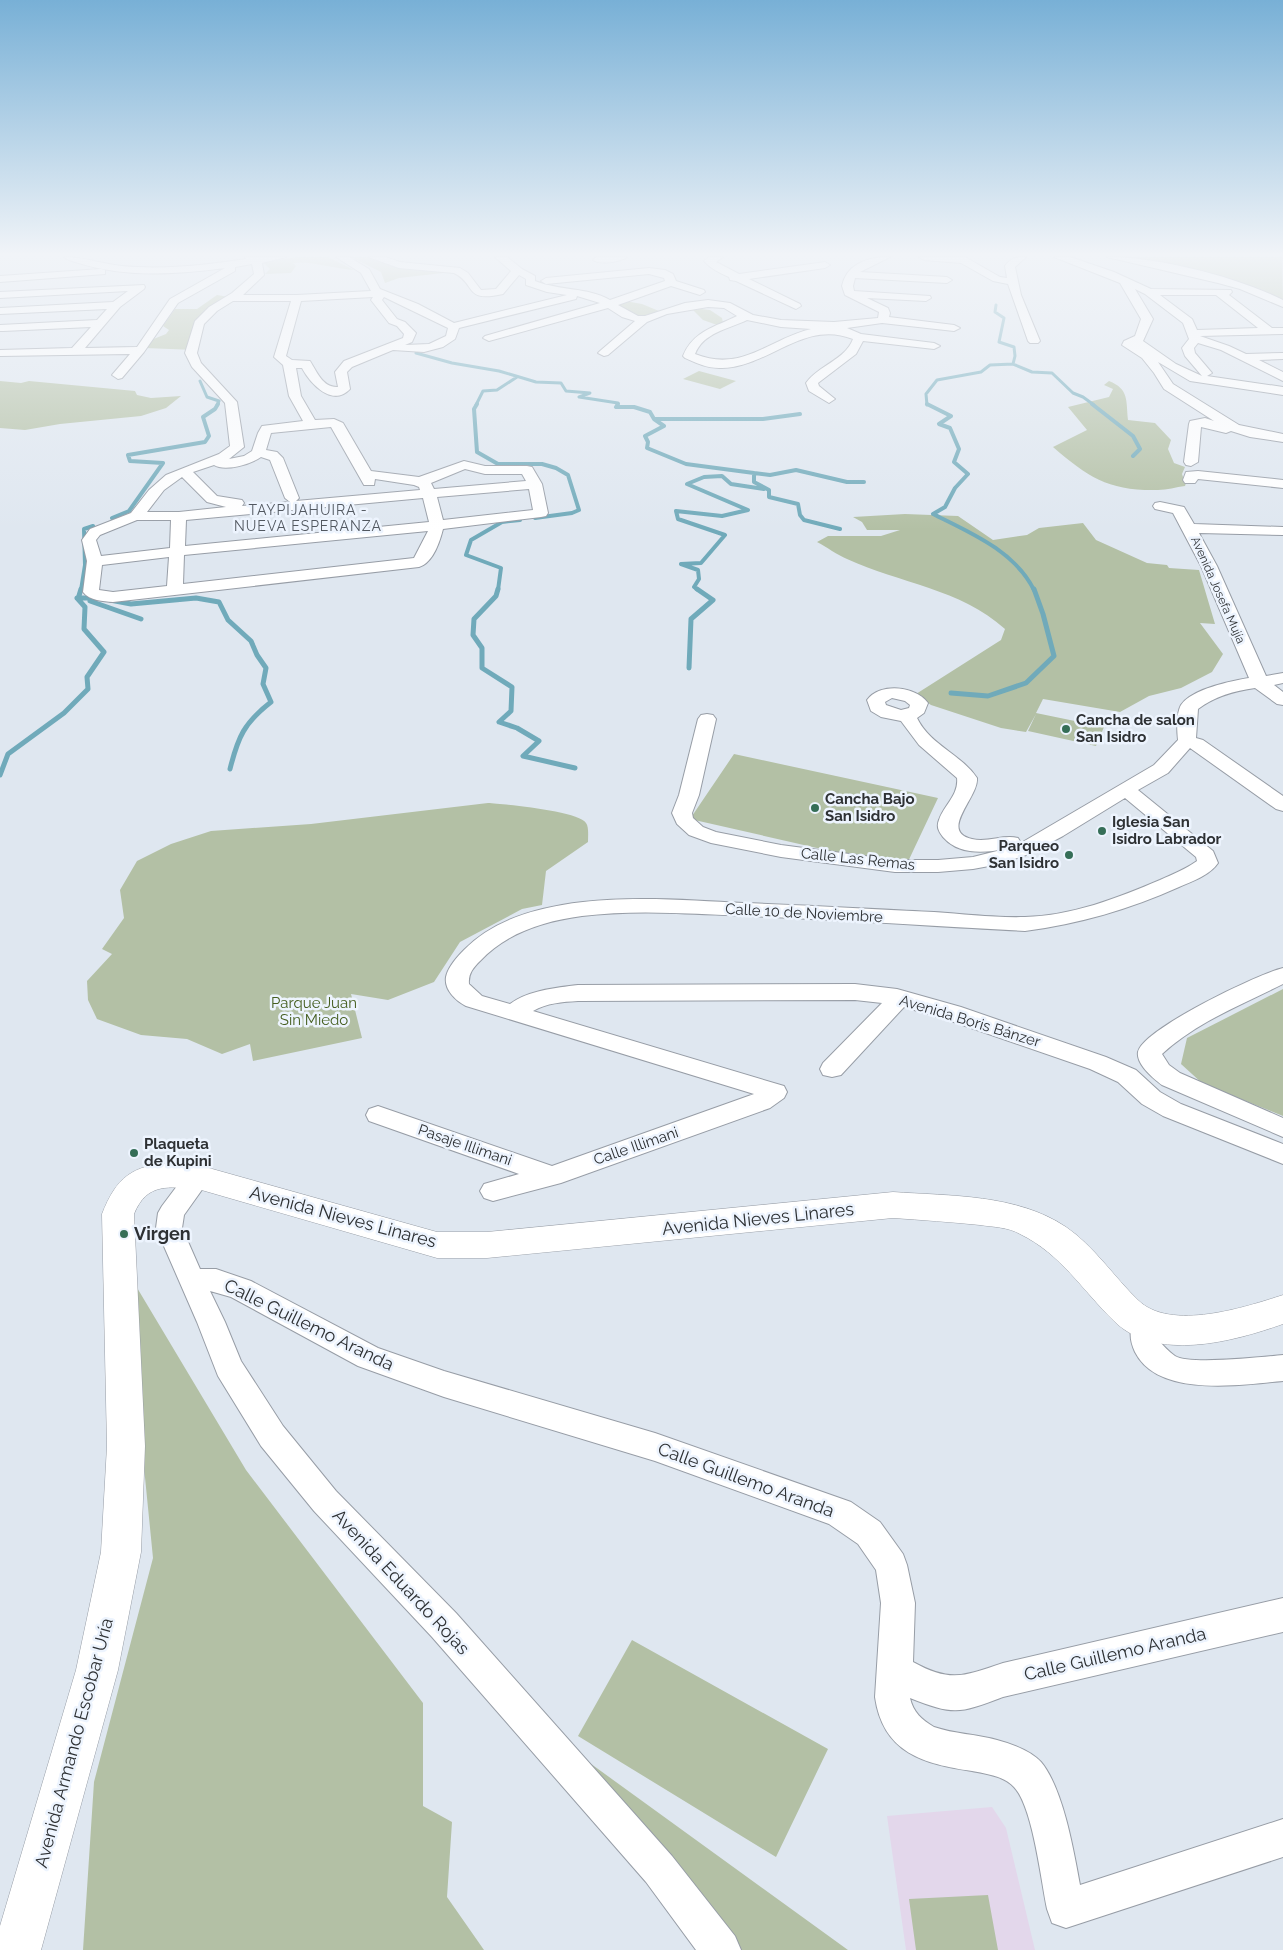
<svg xmlns="http://www.w3.org/2000/svg" width="1283" height="1950" viewBox="0 0 1283 1950" font-family="Raleway,sans-serif">
  <rect width="100%" height="100%" fill="#dfe7f0"/>
  <!-- education -->
  <path fill="#e3d7eb" d="M992 1807 1006 1828 1035 1950H906L887 1816Z"/>
  <!-- green -->
  <path fill="#b3c0a5" d="M297 257H328L354 270C337 269 307 260 293 263L296 266 291 273 265 274 270 269 263 262Z
    M351 257H366L399 268 452 272 399 278 385 283 381 272Z
    M1122 257H1282L1283 301 1258 288 1212 276Z
    M217 295 229 297 203 316 195 350 145 348 151 340 166 334 169 330 163 326 175 309H197Z
    M625 301 642 304 659 311C637 318 638 319 617 307Z
    M701 309 710 310 722 318 723 323 720 326 703 320 693 310Z
    M699 371 736 381 720 389 683 379Z
    M0 381 21 383 29 381 135 391 137 395 151 398 181 396 166 408 141 416 60 424 25 430 0 428Z
    M1109 381C1129 389 1126 400 1128 420L1155 423 1171 440 1168 449 1174 463 1185 467 1182 474 1184 480H1187L1185 486C1176 487 1167 490 1158 490 1109 491 1089 478 1053 447L1087 430 1068 407 1109 397 1113 389 1104 385Z
    M905 514 958 516 993 540 1027 535 1039 528 1083 523 1096 540 1147 563 1167 565 1169 568 1199 570 1215 624 1200 623 1223 654 1212 672 1181 688 1149 696 1120 712 1043 699 1036 713 1104 727 1096 746 1028 731 1036 714 1026 732 1001 728 931 705 916 694 1001 640 1005 629C961 589 899 583 847 559 837 555 827 547 817 542L828 536H881L900 530H867L862 522 853 517Z
    M734 754 938 798 905 868 690 819Z
    M488 803C504 804 579 811 586 823 589 827 588 836 588 842L546 871 542 905 522 909 460 942 434 982 388 1000 351 994 362 1038 253 1061 250 1044 222 1054 187 1039 141 1035 97 1019 88 1000 87 981 112 954 102 949 124 918 120 890 137 861 171 844 211 831 311 824Z
    M1283 989V1116L1203 1084 1181 1064 1187 1038Z
    M124 1266 246 1470 423 1703V1806L452 1822 447 1897 484 1950H83L94 1782 153 1558Z
    M632 1640 828 1749 776 1857 578 1736Z
    M500 1698 848 1950H701Z
    M988 1895 998 1950H916L909 1899Z"/>
  <g fill="none" stroke-linecap="round" stroke-linejoin="round">
    <!-- stream-far2 -->
    <path stroke="#70aaba" stroke-width="3" d="M416 353 452 363 499 371 536 382 561 383 566 391 590 393 579 397 618 403 617 405
      M1013 364 1032 372 1052 373 1073 393 1083 397 1094 405
      M200 381 207 397 219 401 217 405
      M476 405 483 391 497 390 517 377
      M927 405 926 394 937 380 981 372 990 365 1013 364 1015 356 1014 347 999 342 1004 318 995 312 996 305"/>
    <!-- stream-far1 -->
    <path stroke="#70aaba" stroke-width="4" d="M477 404 474 409 477 452 498 464H542L556 468 568 475 579 510 572 513 535 518
      M618 404 616 407H634L650 412 654 419 664 426 645 436 648 442 647 448 686 464 754 473V482L769 490V497L798 504 800 515 804 520 840 529
      M927 404 951 416 939 424 950 428 959 449 954 462 968 474 955 488 945 507 933 514C969 532 1015 551 1034 590
      M1092 404 1133 436 1140 449 1133 456
      M654 419H763L800 414
      M754 473 770 475 796 470 847 482H864
      M112 518 129 511 163 463 130 461 128 455 205 442 209 436 203 417 215 409 218 404
      M81 590 85 565 84 529 93 526
      M498 590 501 568 466 555 471 540 502 522 520 520
      M698 590 694 587 699 579 698 570 681 564 701 563 725 535 678 519 676 511 722 516 748 510 687 484 704 477 722 476 731 484 764 489"/>
    <!-- stream -->
    <path stroke="#70aaba" stroke-width="5" d="M498 589 496 596 474 619 473 635 482 648V668L512 687 511 711 499 722 517 728 539 741 523 756 575 768
      M77 598H100
      M78 599 81 589
      M110 600 131 604 196 598 219 602 228 620 251 641 257 655 266 668 263 684 271 702C244 723 238 737 230 769
      M90 601 141 619
      M689 668 691 619 713 600 697 589
      M951 693 988 696 1026 683 1054 656 1043 614 1034 589
      M0 775 8 754 64 713 88 689 87 677 104 652 84 629 85 607 77 598"/>
    <defs>
      <path id="street" d="M64 257C84 257 102 264 122 266 164 270 205 265 246 259L245 257H286L262 263 264 275 243 295H297L371 291 361 273 336 257H349L369 269 380 289 418 304 454 323 567 295 547 292 526 285V279L519 275 503 294C463 303 477 284 454 273L399 268 368 257H385L400 262 460 268 468 273 481 290 496 289 511 271 495 257H507L522 269 535 276V281C560 291 587 287 610 300L665 281 664 278 649 274 546 284 541 281 546 278 649 268 665 270 673 274 676 281 704 290 705 292 700 295 671 286 618 305 638 316H645L685 303 708 300 730 303 753 315 781 320 834 322 878 318 879 312 845 295 842 286C847 263 869 257 890 257L860 272 947 277 952 280 947 283 855 278 853 286 854 291 930 296 931 298 926 301 867 298 888 308 890 313 889 317 954 325 960 328 954 331 882 323 847 328 861 334 934 343 940 346 934 349 863 341 856 354 818 383 819 386 835 399 829 403 809 391 806 383C819 365 845 360 853 339 804 319 769 367 722 368 709 369 696 363 685 358L683 356C693 331 715 327 737 316L724 308 708 307 667 314 647 322 608 355 604 356 598 353 600 351 635 321 622 317 608 308 489 341 483 338 485 336 600 303 577 296 576 299 459 328 455 339 443 347 424 352 393 350 352 367 347 372 350 389C332 408 310 383 302 368H296L301 396 315 420 334 419 343 423 371 471 419 477 464 461 485 466H527L532 467 542 484 548 513 546 516 541 517 443 529C440 541 433 563 419 567L113 602C103 601 90 601 83 592L87 561 82 540 90 529 131 513 149 490 166 475 219 454 230 446 225 403 192 367 185 353 195 321 209 307 232 293 254 274 252 264 235 267V271L178 303 144 352 122 378 118 379 112 375 130 354 0 356V350L72 348 91 327 3 331H0V325L97 320 107 309 0 314V308L113 302 128 291 0 298V292L144 285 145 287 144 289 120 307 85 348 137 347 170 299 225 268C178 274 129 278 82 264 76 262 69 261 64 257ZM373 297 371 300 389 323 397 326 404 334 403 338 344 361 335 372 338 387C323 388 317 372 310 361L292 360 286 356 301 301ZM384 297 448 328 446 336 429 344 405 345 412 342 416 333 405 322 397 319 382 300ZM233 301H291L274 357 283 365 289 396 303 421 262 426 258 433 252 451 244 456 229 459 244 447 237 402 201 363 197 353 204 324 217 311ZM747 320 781 327 811 329C769 339 742 373 695 354 703 333 728 329 747 320ZM331 427 364 485H374L375 479 414 485 419 487 420 490 296 501 299 498 283 458 277 452 266 450 271 433ZM261 457 270 460 285 498 290 502 242 506 244 503 242 500 217 496 193 472 214 465C225 472 251 464 261 457ZM465 469 485 474H522L526 481 434 489 431 483ZM182 477 207 502 226 507 179 512H147L164 490ZM529 489 533 510 443 520 437 497ZM423 498 429 522 185 546 186 520ZM137 520H171L170 548 101 556 96 540 100 535ZM428 531 414 558 183 584 184 555ZM169 557 167 586 113 592 99 590 102 565Z
        M596 257H627C620 262 600 265 593 260Z
        M709 257H723L716 262 739 274 825 262 830 265 825 268 749 279 800 304 801 306 796 309 736 281 730 280 729 277C720 273 711 269 704 261Z
        M919 257H965L1000 277 1007 278 1005 266C1011 258 1016 257 1026 257L1015 267 1021 295 1040 341 1038 343H1030L1028 341 1008 284 993 281 961 263 924 260Z
        M1054 257H1070L1114 272 1151 289 1231 290 1232 292 1229 295 1272 328H1283V334L1200 336 1229 346 1246 354 1283 353V359L1259 360 1283 372V381L1221 350 1198 343 1194 348 1195 353 1212 373 1207 376 1283 387V395L1190 381 1158 362 1173 384 1239 425 1283 434V442L1250 437 1231 431 1226 433 1201 427 1198 462 1191 466 1186 465 1184 462 1189 424 1190 421 1205 418 1214 421 1164 389 1154 373 1142 358 1122 345 1124 341 1135 336 1141 319 1120 283ZM1135 289 1145 294 1183 323 1189 339 1182 348 1185 356 1202 376 1176 364 1143 341 1153 319ZM1160 295H1216L1258 328 1197 330 1192 319Z
        M1107 257C1159 257 1237 277 1283 300V307L1240 289 1218 283Z
        M101 269 105 270V274L0 282V276Z
        M1198 471 1283 480V488L1198 479 1195 483H1185L1183 480 1186 472Z
        M1160 502 1184 507 1194 524 1283 527V535L1199 533 1217 566 1266 676 1283 673V683L1274 685 1283 692V705L1277 704 1255 688C1234 691 1215 696 1198 709L1196 738 1203 740 1283 796V811L1276 809 1190 748 1168 773 1138 790 1213 851 1218 863C1210 875 1193 881 1179 887 1130 909 1079 924 1025 931 933 926 841 920 748 916 693 914 637 909 582 916 544 921 506 933 480 961 473 968 468 974 469 984L482 996 510 1004C529 990 555 988 578 985L855 984 897 989 961 1007 1106 1057 1136 1070 1160 1092 1181 1104 1283 1144V1164L1163 1116 1142 1104 1118 1082 1090 1069 945 1019 904 1007 841 1075 832 1077 823 1075 820 1069 823 1063 882 1003 855 1000 578 1001C562 1002 547 1003 533 1011L784 1086 787 1092 784 1098 770 1108 561 1183 493 1201 484 1198 480 1191 484 1184 519 1174 369 1121 366 1115 369 1109 378 1106 552 1166 754 1094 466 1006C456 1001 444 990 446 977 448 967 457 957 464 950 527 885 661 899 743 903 807 905 870 909 934 912 964 914 995 918 1025 917 1071 916 1118 898 1160 880 1173 874 1186 869 1197 861L1196 857 1125 798 1063 836 1029 854 1000 864 973 869 938 872H895L781 857 711 843 689 835 677 824 672 813 679 795 698 719 701 715 707 714 713 715 716 719 699 795 692 813 693 818 703 827 716 832 781 845 895 860H938L973 857 1005 849C984 853 958 855 943 837 939 832 936 827 939 820 944 805 959 795 957 778L919 745 901 721 881 717 871 711 867 700C880 682 916 686 928 703L924 713 917 718C930 745 961 754 977 778 979 797 938 831 972 839 988 843 1003 834 1018 838L1021 843 1154 765 1178 740C1177 730 1176 714 1181 705 1192 689 1231 681 1249 678L1201 566 1173 513 1155 509 1153 506 1155 503ZM892 698 905 701 910 705 909 708 901 710 886 705 885 702Z
        M1283 968V984C1241 1005 1197 1022 1162 1054L1169 1065 1180 1073 1283 1118V1137L1162 1085C1154 1079 1136 1064 1138 1052 1143 1029 1258 974 1283 968Z
        M198 1167 207 1170 211 1177 184 1215 182 1228 200 1269H216L251 1281 378 1348 444 1371 655 1433 851 1502 880 1522 903 1554 907 1565 915 1603 913 1662C951 1683 964 1676 1003 1663L1283 1598V1632L1003 1697C960 1713 955 1716 910 1698 913 1712 922 1720 934 1727 954 1734 976 1734 997 1740 1012 1744 1031 1751 1041 1762 1063 1788 1074 1852 1080 1885L1283 1819V1857L1066 1928 1052 1923 1047 1909C1041 1881 1033 1807 1014 1787 1004 1776 987 1774 972 1771 924 1764 883 1753 875 1697L881 1603 876 1570 858 1544 829 1524 655 1461 444 1397 358 1366 231 1297 210 1291 225 1322 241 1361 283 1426 336 1491 456 1613 672 1856 735 1936 741 1950H696L646 1882 432 1637 314 1511 261 1446 218 1376 197 1322 156 1228 158 1213 162 1206 189 1170Z
        M1146 1312 1156 1316 1160 1324 1158 1340C1163 1345 1169 1352 1175 1356 1189 1365 1263 1357 1283 1355V1381C1241 1385 1158 1398 1135 1352 1129 1339 1129 1329 1136 1316Z"/>
      <path id="secondary" d="M171 1163 198 1165 437 1232H487L893 1192C950 1196 1017 1194 1066 1227 1094 1246 1114 1277 1138 1300 1170 1332 1246 1307 1283 1295V1324C1235 1341 1156 1363 1114 1321 1082 1290 1061 1254 1020 1234 1008 1227 993 1227 980 1225 951 1222 922 1220 893 1218L487 1258H437L198 1189C169 1187 147 1182 134 1214L145 1446 141 1552 118 1670 41 1950H0V1926L76 1670 101 1552 107 1446 102 1214C116 1178 132 1165 171 1163Z"/>
    </defs>
    <!-- street casing -->
    <use href="#street" stroke="#979da6" stroke-width="2"/>
    <!-- secondary casing -->
    <use href="#secondary" stroke="#979da6" stroke-width="1"/>
    <!-- street -->
    <use href="#street" fill="#fff" fill-rule="evenodd"/>
    <!-- secondary -->
    <use href="#secondary" fill="#fff" fill-rule="evenodd"/>
  </g>
  <!-- sky -->
  <linearGradient id="sky" x2="0" y2="1"><stop stop-color="#78b0d6"/><stop offset="0.48" stop-color="#f1f4f8"/><stop offset="1" stop-color="#f1f4f8" stop-opacity="0"/></linearGradient>
  <rect width="1283" height="530" fill="url(#sky)"/>
  <!-- markers -->
  <g fill="#356e57" stroke="#edf4fe" stroke-width="2">
    <circle cx="1066" cy="729" r="5"/>
    <circle cx="815" cy="808" r="5"/>
    <circle cx="1102" cy="831" r="5"/>
    <circle cx="1069" cy="855" r="5"/>
    <circle cx="134" cy="1153" r="5"/>
    <circle cx="124" cy="1234" r="5"/>
  </g>
  <g text-anchor="middle" stroke-width="5" stroke-linejoin="round" paint-order="stroke">
    <!-- far-street labels -->
    <g font-size="12" fill="#2e3134" stroke="#edf4fe">
      <text transform="translate(1218 590) rotate(66)" y="4">Avenida Josefa Mujía</text>
    </g>
    <!-- far-neighbourhood labels -->
    <g font-size="14" letter-spacing="1" fill="#525860" stroke="#edf4fe">
      <text x="308" y="515">TAYPIJAHUIRA -<tspan x="308" dy="16">NUEVA ESPERANZA</tspan></text>
    </g>
    <!-- poi labels -->
    <g font-size="15" font-weight="bold" fill="#2e3134" stroke="#edf4fe" text-anchor="start">
      <text x="1076" y="725">Cancha de salon<tspan x="1076" dy="17">San Isidro</tspan></text>
      <text x="825" y="804">Cancha Bajo<tspan x="825" dy="17">San Isidro</tspan></text>
      <text x="1112" y="827">Iglesia San<tspan x="1112" dy="17">Isidro Labrador</tspan></text>
      <text x="1059" y="851" text-anchor="end">Parqueo<tspan x="1059" dy="17">San Isidro</tspan></text>
      <text x="144" y="1149">Plaqueta<tspan x="144" dy="17">de Kupini</tspan></text>
    </g>
    <!-- street labels -->
    <g font-size="15" fill="#2e3134" stroke="#edf4fe">
      <text transform="translate(858 859) rotate(6)" y="5">Calle Las Remas</text>
      <text transform="translate(804 913) rotate(3)" y="5">Calle 10 de Noviembre</text>
      <text transform="translate(970 1021) rotate(17)" y="5">Avenida Boris Bánzer</text>
      <text transform="translate(465 1145) rotate(19)" y="5">Pasaje Illimani</text>
      <text transform="translate(636 1146) rotate(-19)" y="5">Calle Illimani</text>
    </g>
    <!-- park labels -->
    <g font-size="15" fill="#455e1f" stroke="#edf4fe">
      <text x="314" y="1008">Parque Juan<tspan x="314" dy="17">Sin Miedo</tspan></text>
    </g>
    <!-- near-street labels -->
    <g font-size="18" fill="#2e3134" stroke="#edf4fe">
      <text transform="translate(343 1217) rotate(15)" y="6">Avenida Nieves Linares</text>
      <text transform="translate(758 1219) rotate(-6)" y="6">Avenida Nieves Linares</text>
      <text transform="translate(309 1325) rotate(26)" y="6">Calle Guillemo Aranda</text>
      <text transform="translate(746 1480) rotate(20)" y="6">Calle Guillemo Aranda</text>
      <text transform="translate(401 1582) rotate(47)" y="6">Avenida Eduardo Rojas</text>
      <text transform="translate(1115 1654) rotate(-13)" y="6">Calle Guillemo Aranda</text>
      <text transform="translate(74 1743) rotate(-75)" y="6">Avenida Armando Escobar Uría</text>
    </g>
    <!-- near-poi labels -->
    <g font-size="18" font-weight="bold" fill="#2e3134" stroke="#edf4fe" text-anchor="start">
      <text x="134" y="1240">Virgen</text>
    </g>
  </g>
</svg>
